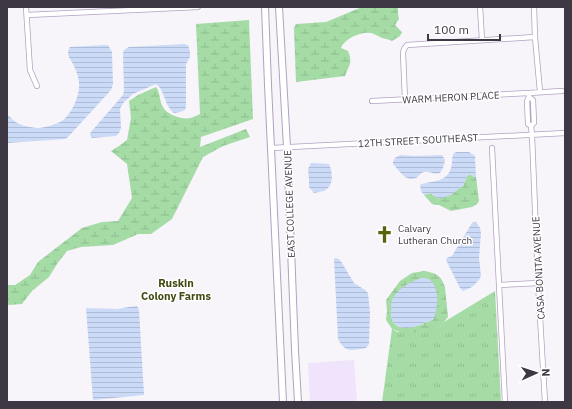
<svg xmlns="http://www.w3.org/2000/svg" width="572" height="409" viewBox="0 0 572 409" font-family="'IBM Plex Sans',sans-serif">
  <defs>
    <pattern id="grass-tufts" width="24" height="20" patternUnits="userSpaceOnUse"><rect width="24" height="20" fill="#a5dca6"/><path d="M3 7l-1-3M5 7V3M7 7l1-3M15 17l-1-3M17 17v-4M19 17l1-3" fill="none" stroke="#8fbd90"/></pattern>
    <pattern id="wetland-marsh" width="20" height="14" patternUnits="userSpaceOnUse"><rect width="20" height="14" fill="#a5dca6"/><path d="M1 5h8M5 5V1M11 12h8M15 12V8" fill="none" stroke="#8fbd90"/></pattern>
    <pattern id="water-rules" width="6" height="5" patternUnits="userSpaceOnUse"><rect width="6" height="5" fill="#cadaf7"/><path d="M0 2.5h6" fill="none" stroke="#afbcd5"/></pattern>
  </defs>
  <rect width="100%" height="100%" fill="#f7f4fa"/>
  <!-- built -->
  <path fill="#f0e3fc" d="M354 360 357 402H310L308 363Z"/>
  <!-- grass -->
  <path fill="url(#grass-tufts)" d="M495 291 501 402H382L392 329 397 332 440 327 444 322Z"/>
  <!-- wetland -->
  <path fill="url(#wetland-marsh)" fill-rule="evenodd" d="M362 7H398V14L399 19 395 25 402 32 400 36 392 41C388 39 384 39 380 37 377 35 374 34 371 33 361 31 344 39 341 48L348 51C353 63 349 65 345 76L296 82 294 28 296 24 326 22Z
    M249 20 253 119 201 137 200 147 246 129 250 137 223 146 203 157 172 219 151 234H138L113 245 81 247 67 251 57 264 49 277 32 291 22 304 9 305 7 304V285H15L30 275 38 262 82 228 102 222 118 221 132 198 127 164 111 151 119 146 127 140 131 118 129 101 138 95 156 87C161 94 159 101 163 107 167 115 182 120 191 118 194 117 197 115 200 114L196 24Z
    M470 174 474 177H476L479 201 477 204 472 207 451 211 439 205H436L432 204 424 195 431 193 434 196 451 195 458 189 463 186 467 176Z
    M424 271C436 273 441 275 445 287L448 317 440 327 421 332 405 334 392 329 386 320 387 311 386 300 400 281 412 273ZM391 310 431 320C417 328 389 336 391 310Z"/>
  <!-- water -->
  <path fill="url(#water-rules)" d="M184 44 188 45 190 52V57L186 64V107L185 110 180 112 174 113C164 105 165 90 156 84L133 94 123 103 120 109 121 128 119 133 116 136 92 138 90 135 91 132 123 95 124 91 123 55C123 50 125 49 129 47Z
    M105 45H108L112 52 113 84 111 90 68 137 65 139 7 143V114C9 116 11 118 13 120 20 126 31 128 40 128 47 127 54 125 60 122 71 116 80 96 79 84 79 77 76 70 73 64 71 60 68 57 68 53 68 50 69 49 70 47Z
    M457 152H469L475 156 476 177H474L470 174 467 176 463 186 458 189 451 195 438 199 431 193 424 195 421 191 420 185 422 184C433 181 447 182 451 168 453 163 451 158 454 153Z
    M400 155 415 156 442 155 445 160 443 168 440 173C434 175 429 171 424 172 420 173 419 176 416 178 406 183 399 170 393 164V162L395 158Z
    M311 163 329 164C333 173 334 186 324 191 321 192 317 192 314 193L309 187V180L308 169Z
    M476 222 480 228 481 233 479 258 481 276 479 280 472 287 463 291 460 288 446 260 447 258 452 256 472 223Z
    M335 258 339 259 342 263 354 283 365 290 368 293 370 313 369 344 366 348C352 350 346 354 338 339L334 259Z
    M421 278C441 276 439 308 433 320 424 322 417 328 406 328 399 328 392 324 391 316 391 314 391 312 391 310 391 304 391 300 395 295 402 286 411 282 421 278Z
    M137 306 139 310 144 395 93 400 86 308 117 309 129 307Z"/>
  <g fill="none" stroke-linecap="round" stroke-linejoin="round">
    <defs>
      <path id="minor" d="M26 7 30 70 37 86
        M480 7 482 40
        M534 7 535 37 540 92
        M27 15 198 7
        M529 96V93L562 91
        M405 100 403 53 404 49 407 45 535 37
        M372 101 529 93
        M531 126 534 123 533 100 529 97 527 101 528 124 531 126 532 135 538 283 545 402
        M271 148 565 133
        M492 148 505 402
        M499 285 538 283"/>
      <path id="secondary" d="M265 7 268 85 283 402
        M279 7 287 147 295 350 298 402"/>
    </defs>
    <!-- minor casing -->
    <use href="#minor" stroke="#b2a1c1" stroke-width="6"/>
    <!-- secondary casing -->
    <use href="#secondary" stroke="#b2a1c1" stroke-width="8"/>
    <!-- minor -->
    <use href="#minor" stroke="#fff" stroke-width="4.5"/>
    <!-- secondary -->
    <use href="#secondary" stroke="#fff" stroke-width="6"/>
  </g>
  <!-- icons -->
  <defs>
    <symbol id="church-bare" viewBox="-9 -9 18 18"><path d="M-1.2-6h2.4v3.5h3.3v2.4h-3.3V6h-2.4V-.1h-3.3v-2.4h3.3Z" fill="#58660b" stroke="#fff" stroke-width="2.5" paint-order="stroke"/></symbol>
  </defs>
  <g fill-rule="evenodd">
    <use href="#church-bare" x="372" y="222" width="25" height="25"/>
  </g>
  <g text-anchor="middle" stroke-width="3" stroke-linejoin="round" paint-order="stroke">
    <!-- street labels -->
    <g font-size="10" fill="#3e3744" stroke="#fff">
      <text transform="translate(451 97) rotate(-3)" y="4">WARM HERON PLACE</text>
      <text transform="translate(418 140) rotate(-3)" y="4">12TH STREET SOUTHEAST</text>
      <text transform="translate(289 204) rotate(-92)" y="4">EAST COLLEGE AVENUE</text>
      <text transform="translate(538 268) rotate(-93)" y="4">CASA BONITA AVENUE</text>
    </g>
    <!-- poi labels -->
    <g font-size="10" fill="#3e3744" stroke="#fff" text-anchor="start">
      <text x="398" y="232">Calvary<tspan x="398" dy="12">Lutheran Church</tspan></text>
    </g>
    <!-- neighbourhood labels -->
    <g font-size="11" font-weight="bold" fill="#414b11" stroke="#fff">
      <text x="176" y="287">Ruskin<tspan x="176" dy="13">Colony Farms</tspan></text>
    </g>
  </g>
  <!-- border -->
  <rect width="572" height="409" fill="none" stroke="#3e3744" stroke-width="16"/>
  <!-- north arrow -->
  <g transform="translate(536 373) rotate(87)" stroke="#ffffff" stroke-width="3" paint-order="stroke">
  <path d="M0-3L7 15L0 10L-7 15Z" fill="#3e3744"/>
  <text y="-6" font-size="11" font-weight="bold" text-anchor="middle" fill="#3e3744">N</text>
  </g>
  <!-- scale -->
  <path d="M428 34v6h72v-6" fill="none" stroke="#3e3744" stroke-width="2"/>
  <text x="434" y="34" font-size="12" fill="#3e3744" stroke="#ffffff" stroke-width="3" paint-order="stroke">100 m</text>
</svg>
